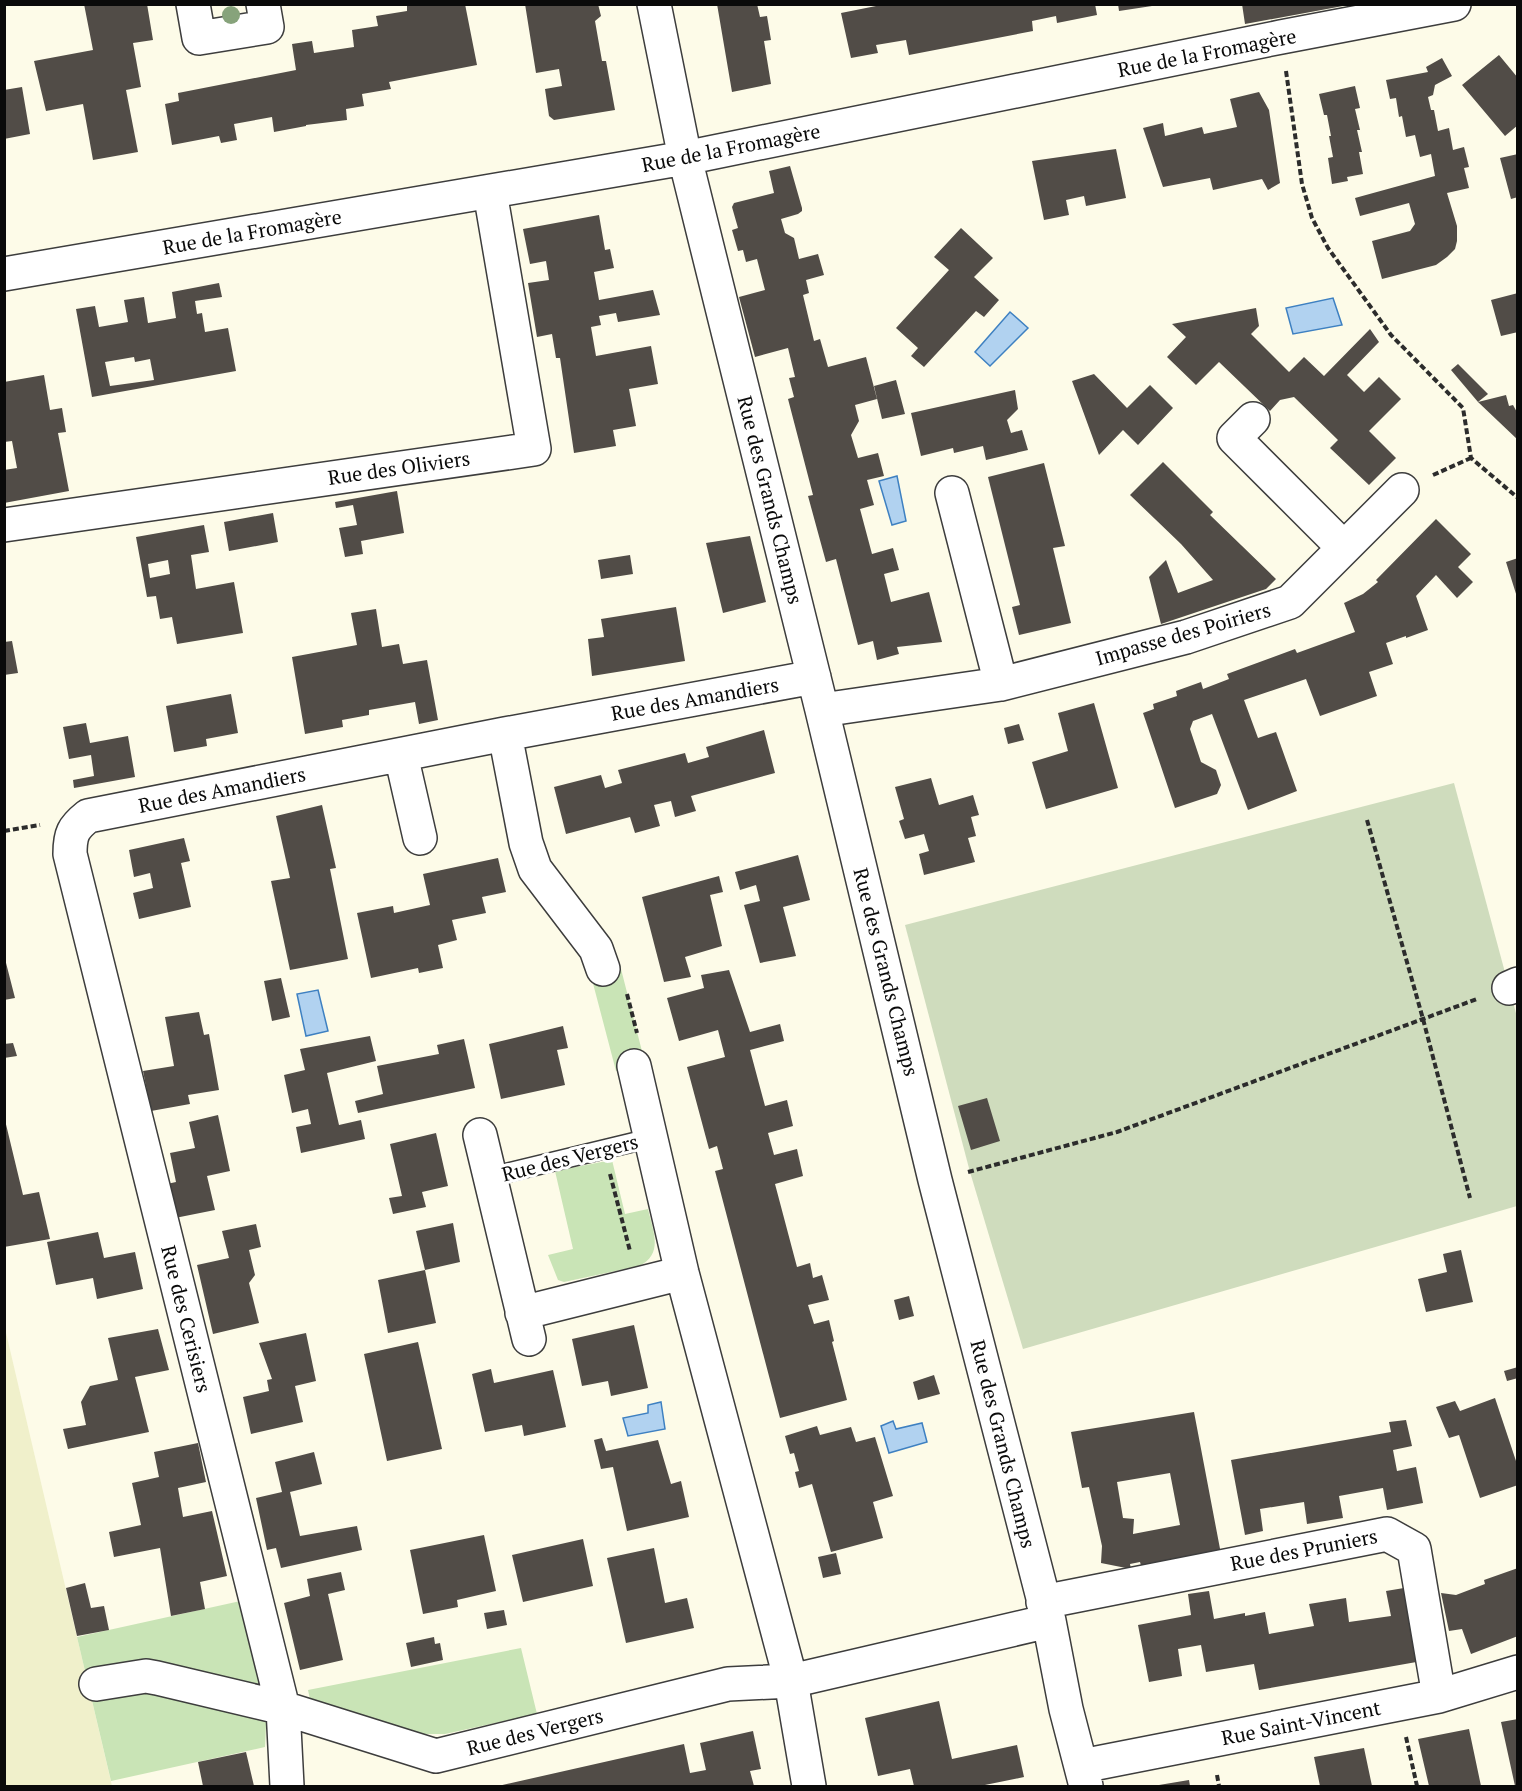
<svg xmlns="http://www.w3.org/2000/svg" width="1522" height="1791" viewBox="0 0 1522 1791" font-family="'PT Serif',serif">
  <rect width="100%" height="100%" fill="#fdfbe8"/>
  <!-- farmland -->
  <path fill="#f0f0cb" d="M4 1324 77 1637 112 1786H5Z"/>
  <!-- green -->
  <path fill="#c9e4b6" d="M620 965 645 1063 616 1071 590 972Z
    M612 1160 625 1214 648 1209C653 1231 664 1254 639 1266L564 1282 558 1280 548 1255 573 1249 555 1171Z
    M245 1600 267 1704 265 1747 111 1781 77 1637Z
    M521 1648 537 1714 445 1734H413L311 1704 308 1690Z"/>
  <!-- cemetery -->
  <path fill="#cfdcbd" d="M1454 783 1517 1017V1206L1023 1349 970 1172 905 925Z"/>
  <!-- water -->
  <path fill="#b1d2f0" stroke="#3e80c1" stroke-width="1.5" d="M1333 298 1342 325 1293 334 1286 308Z
    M1010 312 1028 328 990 366 975 352Z
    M897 476 906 521 892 525 879 481Z
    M318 990 328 1031 306 1036 297 994Z
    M661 1402 665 1429 628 1436 623 1418 648 1413V1405Z
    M893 1421 896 1429 922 1423 927 1442 889 1453 881 1426Z"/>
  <!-- building -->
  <path fill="#514c47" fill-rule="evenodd" d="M84 4H147L153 40 133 43 141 87 126 90 138 152 93 160 83 104 46 111 34 61 93 50Z
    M407 4H465L477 65 389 82 391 89 362 94 364 106 346 109 347 120 306 125V126L274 132 272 117 234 124 237 140 221 143 219 136 172 145 165 104 179 101 178 93 296 70 292 44 312 41 314 53 354 47 352 30 378 26 376 16 407 11Z
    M525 4H598L601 16 595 21 602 61H606L615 110 554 120 549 116 545 89 562 86 559 69 536 73Z
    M717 4H757L760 17 767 16 771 40 764 41 771 84 732 92Z
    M886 4H1095L1097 15 1057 23 1056 16 1032 21 1033 31 909 55 906 40 876 45 878 53 851 58 841 13Z
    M1118 4H1152V6L1119 11Z
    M1242 4H1343V6L1245 24Z
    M1499 55 1518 78V125L1505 136 1462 85Z
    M1442 58 1452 76 1435 85 1433 95 1428 97 1431 110H1434L1438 131 1449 128 1453 150 1464 147 1469 167 1464 168 1469 188 1447 193 1457 226V241L1455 249 1447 257 1436 265 1382 279 1372 241 1410 231 1415 224 1409 203 1360 216 1355 198 1435 176 1431 154 1420 157 1415 135 1406 137 1402 116 1399 117 1396 98 1390 99 1386 80 1428 72 1426 67Z
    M1355 86 1360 108 1355 109 1360 130H1357L1362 152H1359L1363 174 1347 177 1348 181 1332 184 1328 158 1333 157 1329 136H1331L1327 115H1324L1319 94Z
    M22 87 30 134 4 139V90Z
    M1259 92 1269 110 1280 183 1268 190 1262 179 1213 190 1210 178 1163 187 1143 128 1163 123 1165 136 1202 127 1204 134 1237 127 1230 99Z
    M1116 149 1126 198 1086 206 1084 196 1066 200 1069 215 1044 220 1032 161Z
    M1518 154V197L1511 199 1500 158Z
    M790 166 802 208V211L798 214 781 219 785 233 794 238 799 259 818 254 824 275 806 280 809 293 803 295 814 341 820 339 828 367 866 357 877 399 855 405 859 421 851 435 858 458 878 453 884 476 867 480 874 505 860 509 872 554 893 548 899 570 884 574 891 602 929 592 942 642 897 647 899 654 877 660 873 641 858 645 836 559 826 562 808 496 813 495 788 399 794 397 789 378 795 377 788 348 755 357 739 297 765 290 757 259 746 262 743 250 738 251 732 230 738 228 732 207 734 203 774 193 769 171Z
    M599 215 605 250 610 249 614 268 594 272 599 300 653 290 660 315 618 322 616 313 599 316 601 325 591 327 596 356 651 346 658 384 629 389 636 426 613 430 616 446 574 453 560 358H556L552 334 537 337 528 283 549 280 546 261 530 264 523 229Z
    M961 228 993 258 974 277 999 300 984 317 976 311 924 367 911 356 918 348 896 328 949 270 934 257Z
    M219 283 222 297 195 301 197 314 202 313 205 332 228 328 236 371 92 397 76 309 95 306 99 327 128 322 124 300 144 297 148 323 176 318 172 292ZM134 357 135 362 150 359 154 380 110 386 105 362Z
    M1518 293V332L1501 336 1491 300Z
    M1256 308 1259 326 1251 334 1289 372 1304 357 1324 376 1370 329 1379 342 1347 375 1364 392 1379 377 1401 399 1369 431 1396 458 1369 485 1330 448 1338 440 1294 397 1280 400 1270 411 1219 362 1196 385 1167 357 1186 337 1172 324Z
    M1458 364 1488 394 1478 402 1451 370Z
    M1094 374 1127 408 1150 385 1173 408 1138 445 1123 430 1099 455 1072 381Z
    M44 375 50 410 62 408 66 432 58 433 69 491 4 503V470L17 468 12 441 4 442V382Z
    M896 380 905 414 882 419 874 386Z
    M1015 390 1018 409 1007 420 1011 433 1022 430 1028 450 986 460 983 446 954 453 953 448 921 456 911 413Z
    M1506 395 1509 406 1513 405 1518 414V440L1478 402Z
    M1163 462 1213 512 1210 515 1276 579 1266 589 1161 624 1149 577 1166 560 1178 593 1213 580 1181 544 1130 495Z
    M1044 463 1065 546 1053 548 1071 623 1019 635 1012 607 1020 605 988 477Z
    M397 491 404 533 361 541 363 554 345 557 339 528 357 525 353 505 336 508 335 502Z
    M273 513 278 542 229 551 224 522Z
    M1436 519 1471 554 1458 567 1473 582 1457 598 1436 575 1416 596 1428 630 1406 638V636L1386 643 1393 664 1369 672 1377 696 1320 716 1306 679 1244 700 1258 738 1276 732 1297 791 1248 810 1212 714 1193 721 1190 729 1201 762 1216 770 1221 785 1217 794 1175 808 1143 713 1154 709 1153 704 1177 696 1176 691 1201 682 1203 689 1229 679 1227 674 1295 649 1297 653 1355 632 1344 603 1363 594 1378 582 1376 580Z
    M204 525 209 552 191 555 196 589 234 582 243 633 177 644 172 617 160 619 156 596 147 597 136 537ZM168 560 170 574 150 578 148 564Z
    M750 536 766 602 723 613 706 543Z
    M630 555 633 574 601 579 598 560Z
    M1518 558V597H1517L1506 562Z
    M676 607 685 661 592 676 588 639 604 637 601 619Z
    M376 609 382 647 399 644 403 664 427 660 438 720 419 724 415 702 369 710V715L342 720 343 727 305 734 292 657 357 645 351 613Z
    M12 641 18 673 4 675V642Z
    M231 694 238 733 206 739 207 746 174 752 166 706Z
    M1094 703 1118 788 1046 809 1032 762 1068 751 1058 713Z
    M86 723 90 743 128 736 135 777 74 788 73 780 94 776 91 755 69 759 63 727Z
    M1019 724 1024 740 1008 744 1004 728Z
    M764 730 775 773 691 796 696 811 675 817 671 801 654 805 660 826 635 833 630 817 566 834 554 787 601 775 605 788 622 783 618 770 685 753 688 763 709 757 706 747Z
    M931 778 939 805 973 795 979 815 971 817 976 836 968 838 975 862 924 875 919 854 929 851 924 834 905 839 899 821 904 819 895 787Z
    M322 805 336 868 330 869 348 959 290 970 271 881 290 878 276 816Z
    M184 838 190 861 181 863 191 907 139 919 133 893 153 888 150 873 134 877 129 850Z
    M798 855 810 900 783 907 796 956 760 963 744 905 760 901 756 885 740 890 735 872Z
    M498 858 506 892 482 897 486 913 452 920 457 940 438 945 443 968 419 973 418 968 371 978 357 913 393 906 394 913 430 905 423 874Z
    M719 876 723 892 710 895 722 946 685 957 691 977 664 982 642 897Z
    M4 955 15 998 4 1000Z
    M729 970 750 1032 780 1024 784 1041 750 1050 765 1106 787 1100 793 1126 768 1133 774 1155 797 1149 803 1176 775 1184 797 1267 810 1263 813 1278 822 1275 829 1300 808 1305 814 1324 829 1320 834 1341 832 1342 847 1400 780 1418 715 1171 723 1169 717 1146 709 1149 687 1067 725 1057 718 1030 679 1041 667 998 704 988 701 975Z
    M281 978 290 1017 272 1021 264 981Z
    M199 1012 204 1035 209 1034 219 1090 188 1095 190 1104 151 1111 143 1071 174 1066 165 1017Z
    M563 1026 568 1048 557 1050 565 1085 501 1099 489 1044Z
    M370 1036 376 1061 327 1073 339 1125 361 1120 365 1139 301 1153 296 1127 311 1124 308 1109 292 1113 284 1075 305 1070 300 1049Z
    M464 1039 475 1088 358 1113 355 1101 383 1094 377 1066 439 1054 437 1045Z
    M13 1043 17 1056 4 1058V1044Z
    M987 1098 1000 1141 971 1150 958 1106Z
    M218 1115 230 1171 207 1176 215 1210 175 1218 167 1184 176 1182 170 1153 195 1148 189 1122Z
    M4 1116 23 1195 39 1192 50 1239 4 1247Z
    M436 1133 448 1186 422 1192 426 1207 393 1214 389 1198 402 1196 390 1144Z
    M453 1223 460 1262 425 1270 416 1231Z
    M256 1224 261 1247 249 1250 255 1275 249 1283 259 1323 213 1334 197 1265 229 1258 222 1231Z
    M98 1232 104 1258 135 1252 143 1289 97 1299 93 1278 56 1285 47 1242Z
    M1461 1250 1473 1302 1426 1312 1418 1279 1447 1272 1443 1254Z
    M425 1270 436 1323 388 1333 378 1280Z
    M909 1296 914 1316 899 1320 894 1300Z
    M634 1325 648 1388 611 1396 608 1381 582 1386 572 1339Z
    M158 1329 169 1370 135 1377 149 1432 68 1449 63 1429 86 1425 81 1402 90 1386 118 1380 108 1338Z
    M306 1333 316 1381 295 1386 303 1422 251 1434 243 1397 269 1391 267 1380 272 1379 259 1343Z
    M418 1342 442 1449 387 1461 364 1354Z
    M1518 1367V1378L1507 1381 1504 1371Z
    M491 1369 494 1383 553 1370 566 1427 524 1436 522 1425 485 1432 472 1374Z
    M934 1375 940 1394 918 1400 913 1382Z
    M1495 1398 1518 1467V1485L1480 1498 1459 1435 1449 1438 1436 1407 1455 1401 1460 1411Z
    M1194 1412 1221 1554 1142 1569 1140 1562 1130 1564 1131 1569 1101 1563 1102 1546 1089 1487 1082 1488 1071 1432ZM1170 1473 1180 1525 1133 1534 1134 1519 1123 1518 1117 1482Z
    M1406 1420 1412 1446 1393 1450 1397 1471 1416 1467 1423 1503 1387 1510 1383 1488 1339 1496 1343 1518 1307 1524 1304 1502 1260 1509 1263 1531 1245 1535 1231 1460 1391 1432 1389 1422Z
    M817 1426 820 1435 851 1427 856 1442 875 1437 893 1496 873 1502 883 1538 831 1552 812 1484 799 1488 795 1472 799 1471 794 1453 790 1454 785 1436Z
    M602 1438 606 1451 658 1440 671 1484 681 1481 689 1517 627 1531 613 1467 601 1469 594 1440Z
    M198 1443 206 1482 178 1488 183 1517 212 1511 227 1576 200 1582 205 1609 171 1616 160 1548 114 1557 109 1532 141 1525 132 1483 159 1477 154 1452Z
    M314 1452 322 1484 290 1492 300 1536 357 1526 362 1550 281 1568 276 1548 267 1550 256 1498 282 1492 275 1462Z
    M484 1535 496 1591 457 1600 458 1607 423 1614 410 1550Z
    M583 1539 593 1586 523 1602 512 1555Z
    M654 1548 665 1603 687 1598 694 1628 626 1643 607 1558Z
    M836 1553 841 1574 823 1578 818 1557Z
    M1518 1568V1636L1471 1654 1462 1629 1449 1631 1441 1593 1456 1595 1485 1584 1484 1580Z
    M341 1572 345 1590 328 1594 343 1660 300 1670 284 1603 310 1596 307 1579Z
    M85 1583 91 1608 104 1606 109 1630 77 1636 66 1588Z
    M1410 1587 1422 1661 1259 1690 1254 1664 1206 1672 1201 1645 1178 1649 1182 1676 1149 1682 1138 1625 1191 1615 1188 1594 1209 1591 1214 1619 1245 1613V1616L1265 1612 1269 1634 1314 1626 1309 1604 1346 1598 1349 1622 1391 1616 1386 1591Z
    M504 1610 507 1625 487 1629 484 1613Z
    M434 1637 435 1644 440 1643 443 1660 411 1667 406 1643Z
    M939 1701 952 1759 1017 1745 1024 1777 980 1786H914L910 1769 878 1776 865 1718Z
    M1518 1719V1786H1515L1501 1722Z
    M1469 1729 1481 1786H1429L1418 1739Z
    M753 1731 761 1769 750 1771 754 1786H498L684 1744 690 1773 706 1770 700 1743Z
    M1364 1748 1372 1786H1320L1314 1757Z
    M246 1752 254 1786H203L198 1762Z
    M1189 1780 1190 1786H1159V1785Z"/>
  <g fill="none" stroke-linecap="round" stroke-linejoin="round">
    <defs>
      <path id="service" d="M489 1177 651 1138"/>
      <path id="minor" d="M193 4 199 38 267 27 263 4
        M654 4 685 158 822 710 935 1180 1049 1621 1066 1709 1086 1786
        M4 274 685 158 1281 37 1454 4
        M1253 419 1234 438 1343 547
        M952 493 1001 684
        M4 525 534 449 490 192
        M822 710 1001 684 1186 637 1290 602 1402 490
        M505 734 526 843 535 869 596 949 603 969
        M401 755 420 838
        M1509 988 1518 984
        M634 1066 682 1273 791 1681 809 1786
        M480 1135 529 1339
        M522 1313 682 1273
        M1043 1602 1387 1534 1414 1549 1439 1696
        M96 1684 146 1676 157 1678 283 1708 436 1756 728 1684 791 1681 1049 1621
        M1082 1766 1439 1696 1518 1672
        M287 1786 283 1708 70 854C70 834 73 828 88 816L505 734 814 677"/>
    </defs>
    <!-- service casing -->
    <use href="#service" stroke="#3d3d3d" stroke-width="21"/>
    <!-- minor casing -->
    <use href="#minor" stroke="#3d3d3d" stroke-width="36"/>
    <!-- path -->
    <path stroke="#2c2c2c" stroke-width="4" stroke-dasharray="6 3" stroke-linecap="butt" d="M1286 71 1302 184 1312 218 1328 248 1391 335 1463 408 1471 458 1518 498
      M1433 475 1471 458
      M1367 820 1423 1019 1470 1198
      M4 831 40 825
      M627 994 637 1033
      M968 1172 1117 1132 1477 999
      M610 1174 630 1251
      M1406 1737 1417 1786
      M1217 1775 1219 1786"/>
    <!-- service -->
    <use href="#service" stroke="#fff" stroke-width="18"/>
    <!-- minor -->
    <use href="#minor" stroke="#fff" stroke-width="33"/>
  </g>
  <!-- trees -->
  <circle fill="#87a37b" cx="231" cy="15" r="9"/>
  <g text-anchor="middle" stroke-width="6" stroke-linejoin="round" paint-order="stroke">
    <!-- street labels -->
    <g font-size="20" fill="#0a0a0a" stroke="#fff">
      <text transform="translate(1207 53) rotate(-11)" y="7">Rue de la Fromagère</text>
      <text transform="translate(731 148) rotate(-11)" y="7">Rue de la Fromagère</text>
      <text transform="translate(252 232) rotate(-10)" y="7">Rue de la Fromagère</text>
      <text transform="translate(399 468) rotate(-8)" y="7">Rue des Oliviers</text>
      <text transform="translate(770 500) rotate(76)" y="7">Rue des Grands Champs</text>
      <text transform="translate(1183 634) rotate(-16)" y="7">Impasse des Poiriers</text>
      <text transform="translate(695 699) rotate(-10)" y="7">Rue des Amandiers</text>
      <text transform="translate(222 790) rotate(-11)" y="7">Rue des Amandiers</text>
      <text transform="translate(886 972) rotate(76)" y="7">Rue des Grands Champs</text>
      <text transform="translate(570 1158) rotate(-14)" y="7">Rue des Vergers</text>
      <text transform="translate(186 1319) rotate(76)" y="7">Rue des Cerisiers</text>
      <text transform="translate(1003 1444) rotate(76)" y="7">Rue des Grands Champs</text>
      <text transform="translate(1304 1550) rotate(-11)" y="7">Rue des Pruniers</text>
      <text transform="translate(1301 1723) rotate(-11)" y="7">Rue Saint-Vincent</text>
      <text transform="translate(535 1732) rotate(-14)" y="7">Rue des Vergers</text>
    </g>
  </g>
  <!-- border -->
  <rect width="1522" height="1791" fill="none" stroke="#0a0a0a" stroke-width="12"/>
</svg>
